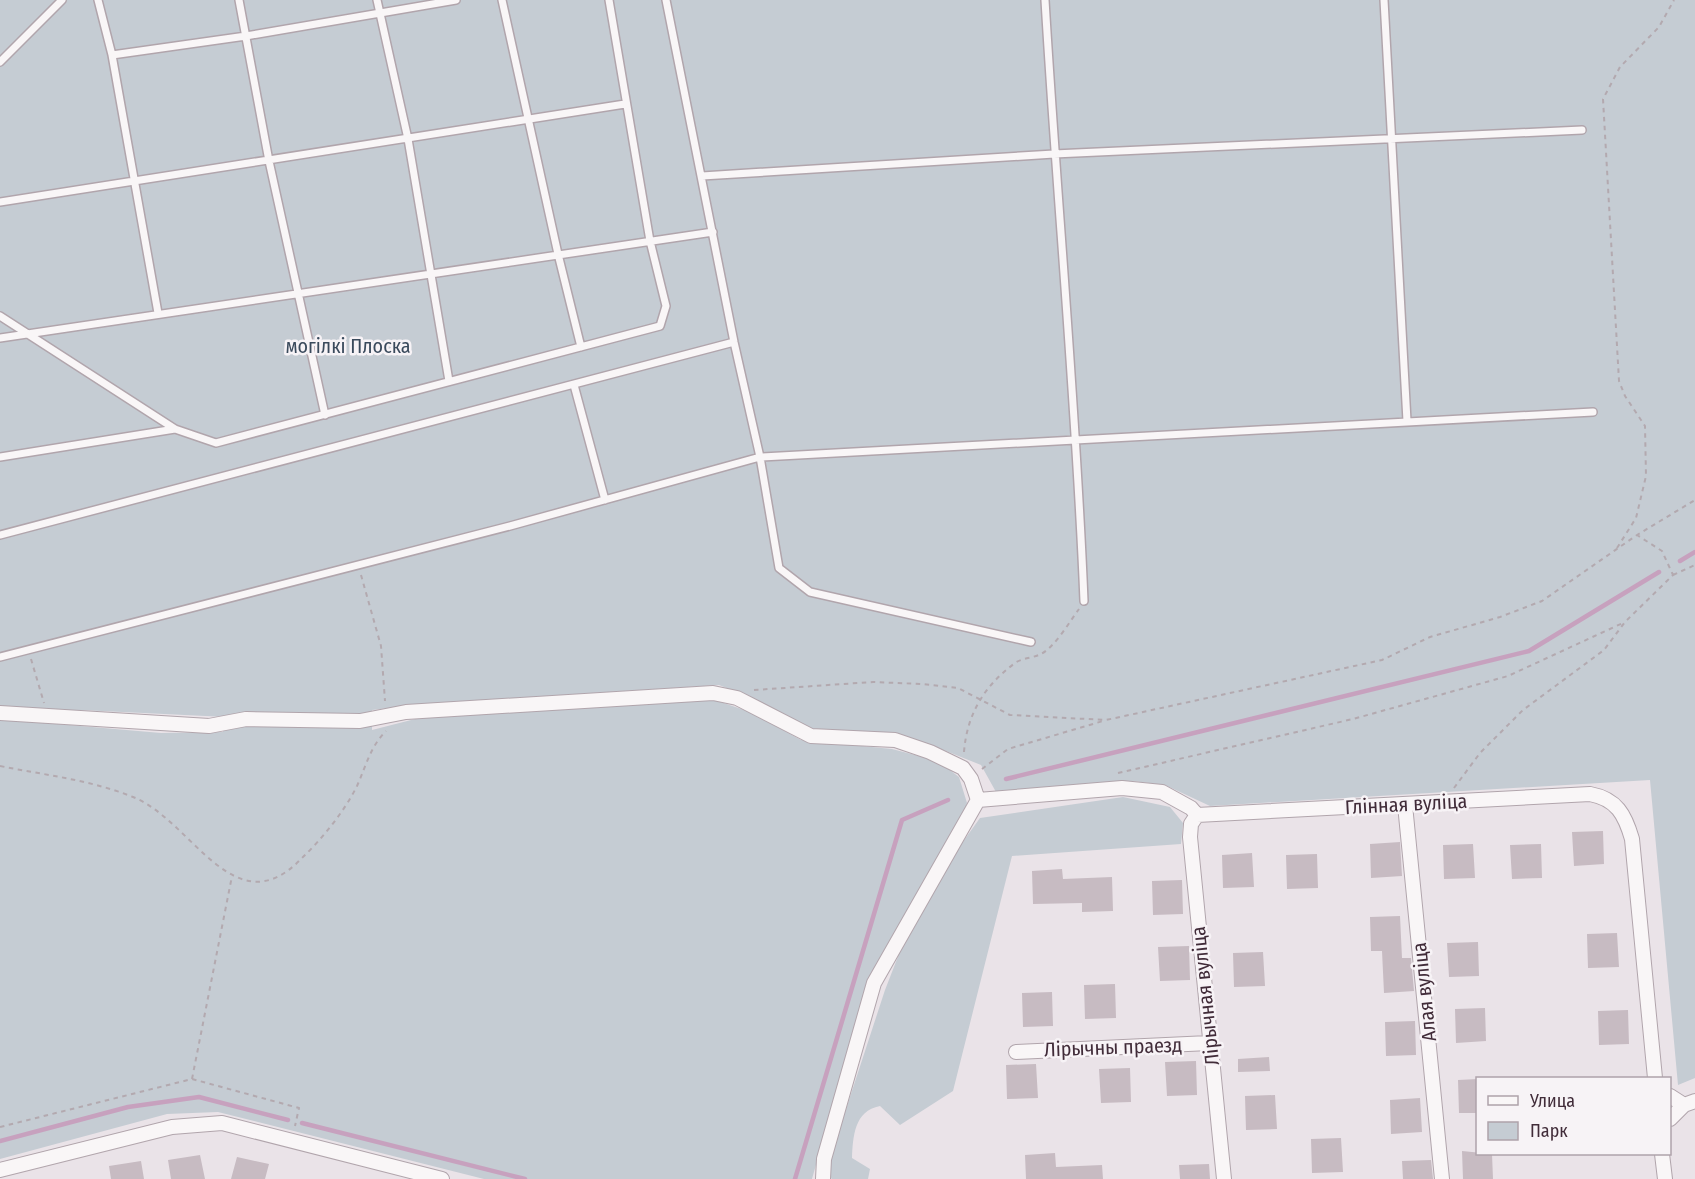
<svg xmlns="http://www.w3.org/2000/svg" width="1695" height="1179" viewBox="0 0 1695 1179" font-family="'Fira Sans Condensed',sans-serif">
  <rect width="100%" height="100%" fill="#eae3e8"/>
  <!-- green -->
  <path fill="#c5ccd3" d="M0 0H1695V1078L1678 1085 1650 780 1210 806 1165 785 1133 781 996 792 981 765 931 745 897 735 808 728 759 701 719 685 421 704 372 710V730L419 718 712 699 750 712 801 740 892 749 938 761 959 777 967 803 965 809 865 989 812 1179H484L218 1112 167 1114 0 1159V719L161 733 223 732 226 717 81 710H0Z
    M1123 797 1170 807 1183 823 1181 844 1012 856 953 1091 900 1125 880 1106C854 1111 853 1137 852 1158L870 1169 868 1179H832L827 1175 831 1155 885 990 899 954 962 843 980 818Z"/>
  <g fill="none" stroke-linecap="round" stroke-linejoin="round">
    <!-- stream -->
    <path stroke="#c7a1be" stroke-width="4.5" d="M1680 561 1695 552
      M1006 779 1529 651 1659 572
      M302 1123 525 1179
      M0 1141 128 1107 199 1097 288 1120
      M795 1179 902 820 948 800"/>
  </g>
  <!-- building -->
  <path fill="#c7bbc2" d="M1603 831 1604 864 1574 866 1572 832Z
    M1400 842 1402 876 1371 878 1370 844Z
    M1473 844 1475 878 1444 879 1443 845Z
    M1541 844 1542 878 1512 879 1510 845Z
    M1252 853 1254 887 1223 888 1222 855Z
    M1317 854 1318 888 1287 889 1286 855Z
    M1062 869 1063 879 1112 877 1113 911 1082 912V903L1033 904 1032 871Z
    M1182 880 1183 914 1153 915 1152 881Z
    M1400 916 1402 958H1411L1414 991 1384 993 1382 951H1371L1370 917Z
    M1617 933 1619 967 1588 968 1587 934Z
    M1478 942 1479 976 1449 977 1447 943Z
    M1189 946 1190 980 1160 981 1158 947Z
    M1263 952 1265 986 1234 987 1233 953Z
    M1115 984 1116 1018 1085 1019 1084 985Z
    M1052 992 1053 1026 1023 1027 1022 993Z
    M1485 1008 1486 1041 1456 1043 1455 1009Z
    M1628 1010 1629 1044 1599 1045 1598 1011Z
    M1415 1021 1416 1055 1386 1056 1385 1022Z
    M1269 1057 1270 1071 1238 1072V1059Z
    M1196 1061 1197 1095 1167 1096 1165 1062Z
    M1036 1064 1038 1098 1007 1099 1006 1065Z
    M1130 1068 1131 1102 1101 1103 1099 1069Z
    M1478 1079V1113H1459L1458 1080Z
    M1275 1095 1277 1129 1246 1130 1245 1096Z
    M1420 1098 1422 1132 1391 1134 1390 1100Z
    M1341 1138 1343 1172 1312 1173 1311 1139Z
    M1462 1151 1492 1154 1493 1179H1463Z
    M1055 1153 1056 1167 1102 1165 1103 1179H1026L1025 1155Z
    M200 1155 205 1179H171L168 1160Z
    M237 1157 269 1164 265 1179H231Z
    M1431 1160 1433 1179H1403L1402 1161Z
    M141 1161 144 1179H111L109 1166Z
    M1209 1164 1210 1179H1180L1179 1165Z"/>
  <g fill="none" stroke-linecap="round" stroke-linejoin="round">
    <defs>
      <path id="service" d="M98 0 112 55 158 313
        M239 0 269 161 325 415
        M377 0 408 139 449 381
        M502 0 558 254 581 347
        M666 0 734 342 760 457 1593 412
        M1045 0C1057 201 1076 401 1084 601
        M1384 0 1407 421
        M112 55 246 36 456 0
        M0 62 62 0
        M702 176 1054 154 1582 130
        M0 202 625 104
        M0 316 175 429 216 443 660 326 666 306 650 241 609 0
        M0 338 713 232
        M574 385 605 500
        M0 457 175 429
        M0 535 734 342
        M0 657 510 526 760 457 779 568 810 592 1031 642"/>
      <path id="minor" d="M0 713 209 726 246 719 360 721 406 712 713 693 737 698 811 736 895 740 930 752 963 768 971 779 978 800 1122 788 1162 792 1191 808 1197 815
        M1405 805 1442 1179
        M1197 815 1590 794C1617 799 1625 815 1632 839L1655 1078
        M1197 815 1191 824 1190 837 1224 1179
        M1016 1052 1209 1043
        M1670 1096 1684 1105
        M1670 1119 1684 1105 1695 1101
        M1662 1154 1665 1179
        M0 1170 172 1127 222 1123 442 1179
        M823 1179 824 1159 874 983 978 800"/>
    </defs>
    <!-- service casing -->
    <use href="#service" stroke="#b1a5ac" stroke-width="10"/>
    <!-- minor casing -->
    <use href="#minor" stroke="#b1a5ac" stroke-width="16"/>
    <!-- path -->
    <path stroke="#b3a9af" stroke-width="2" stroke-dasharray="4.5 4.5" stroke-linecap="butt" d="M1617 548 1636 518 1646 476 1645 426 1625 396 1619 381 1603 99 1620 67 1659 27 1674 0
      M361 575 381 646 385 701
      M1673 575 1695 565
      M31 659 44 703
      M754 690 873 682 922 684 958 688 1010 715 1106 720 1382 660 1430 637 1500 617 1542 601 1637 535 1695 500
      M964 752C967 714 984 686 1015 663 1022 658 1033 658 1041 654 1055 647 1070 621 1079 609
      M0 766C45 775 91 780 133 797 192 820 234 928 301 859 322 839 344 812 357 786 366 766 370 747 386 731
      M982 769 1008 749 1103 721
      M1118 773 1353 719 1508 676 1625 622
      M1454 788 1480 753 1523 710 1604 650 1625 622 1673 575 1662 551 1637 535
      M192 1079 232 876
      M0 1127 192 1079 299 1108 295 1126"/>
    <!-- service -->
    <use href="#service" stroke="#f9f6f7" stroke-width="7"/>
    <!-- minor -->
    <use href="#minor" stroke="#f9f6f7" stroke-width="14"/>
  </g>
  <g text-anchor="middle" stroke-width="5" stroke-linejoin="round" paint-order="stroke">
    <!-- park labels -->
    <g font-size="20" fill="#3a4a5c" stroke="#f7f3f6">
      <text x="348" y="353">могілкі Плоска</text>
    </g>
    <!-- street labels -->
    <g font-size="20" fill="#412c39" stroke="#f7f3f6">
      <text transform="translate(1406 804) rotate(-3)" y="7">Глінная вуліца</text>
      <text transform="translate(1424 992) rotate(-96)" y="7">Алая вуліца</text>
      <text transform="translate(1205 996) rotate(-96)" y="7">Лірычная вуліца</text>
      <text transform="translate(1113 1047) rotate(-2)" y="7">Лірычны праезд</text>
    </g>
  </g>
  <!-- legend -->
  <rect x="1476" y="1077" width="195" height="78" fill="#f7f3f6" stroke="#aea3aa" stroke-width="1.5"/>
  <rect x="1488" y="1096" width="30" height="9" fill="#f9f6f7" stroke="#aea3aa" stroke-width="1.5"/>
  <text x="1530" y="1107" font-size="18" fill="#412c39">Улица</text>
  <rect x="1488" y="1122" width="30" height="18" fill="#c5ccd3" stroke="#aea3aa" stroke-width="1.5"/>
  <text x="1530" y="1137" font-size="18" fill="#412c39">Парк</text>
</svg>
